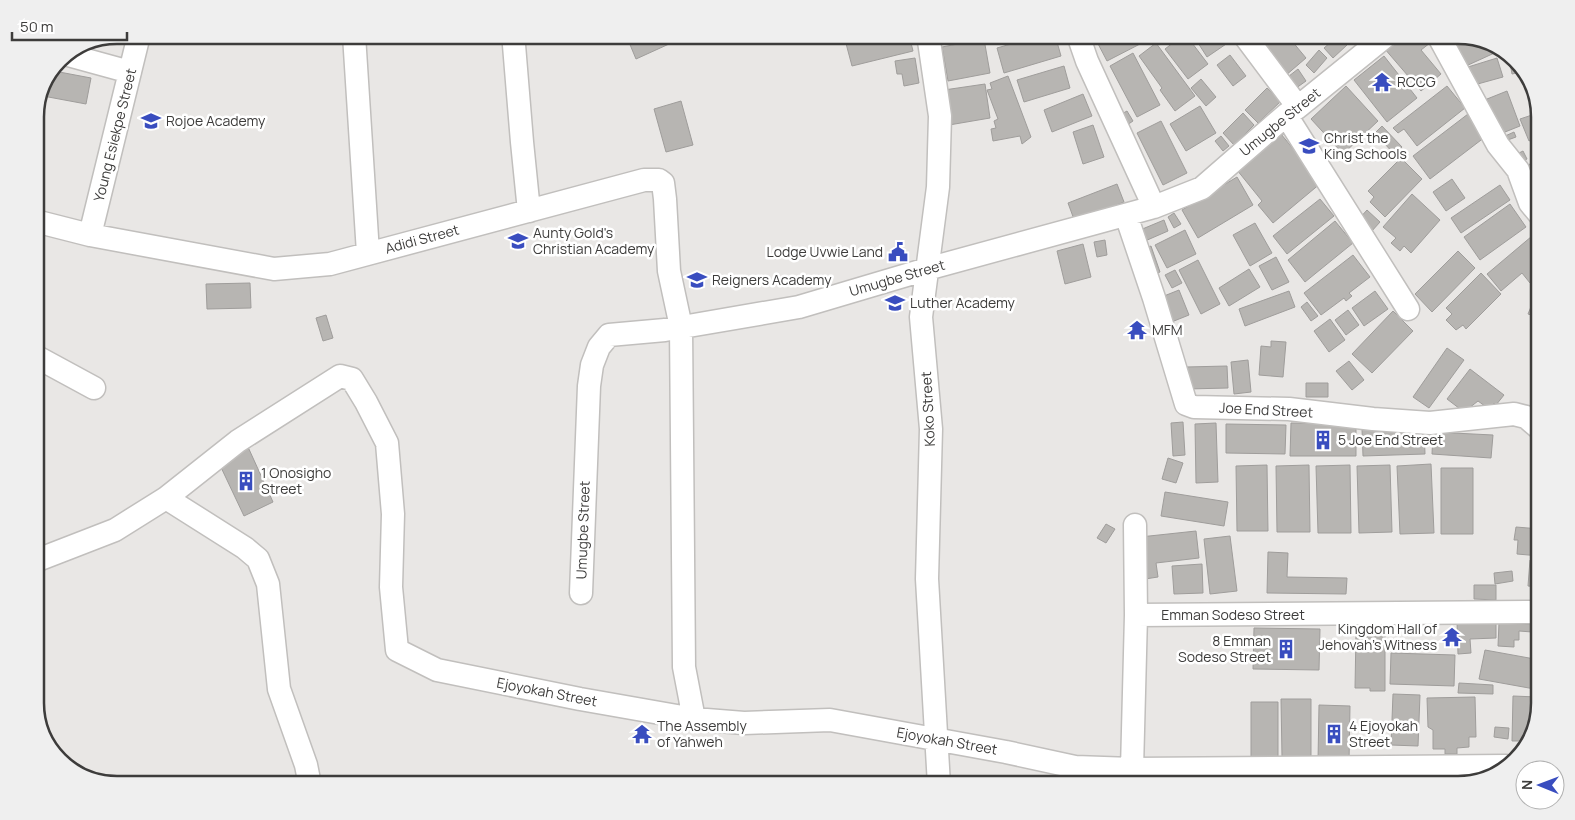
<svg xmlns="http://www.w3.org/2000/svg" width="1575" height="820" viewBox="0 0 1575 820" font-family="Manrope,sans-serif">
  <rect width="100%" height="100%" fill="#e9e7e5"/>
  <!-- building -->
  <path fill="#b7b5b2" stroke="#9f9d9b" d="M626 35H665L669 44 636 59Z
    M704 35H725L707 42Z
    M849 35H909L913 51 852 66 844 36Z
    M1042 35H1055L1061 56 1004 73 997 48Z
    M1101 35H1135L1140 44 1107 61 1095 38Z
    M1183 35H1186L1208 64 1188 79 1165 49Z
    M1193 35H1233L1235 38 1207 57Z
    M1250 35H1287L1306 58 1285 76Z
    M1348 35H1364L1353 43Z
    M1400 35H1424L1430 43 1421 50 1441 74 1421 91 1384 48Z
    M1338 36 1347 45 1333 58 1324 48Z
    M1467 37 1495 44 1501 50 1466 66 1456 42Z
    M984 39 990 73 948 81 942 47Z
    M1156 43 1195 96 1175 111 1160 90 1162 88 1139 56Z
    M1319 50 1327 58 1314 73 1306 65Z
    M1133 53 1160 105 1137 117 1110 66Z
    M1230 55 1246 76 1233 86 1217 65Z
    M1384 56 1417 98 1387 122 1354 80Z
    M1509 57 1526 71 1512 74Z
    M915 58 919 83 904 86 902 74H897L895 61Z
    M1497 58 1503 77 1474 85 1468 67Z
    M1064 66 1070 88 1024 102 1017 80Z
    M1298 69 1306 81 1292 91 1284 80Z
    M54 71 91 78 86 104 43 96Z
    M1008 76 1031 137 1022 144 1020 136 993 141 991 129 996 128 994 121 998 119 987 90 992 89 990 83Z
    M1201 79 1216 97 1206 106 1191 88Z
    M985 84 990 118 949 125 944 90Z
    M1346 86 1378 121 1343 154 1311 119Z
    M1447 86 1465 108 1417 146 1404 129 1398 133 1393 128Z
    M1267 88 1281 101 1258 123 1245 110Z
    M1507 91 1520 126 1500 134 1487 99Z
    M1083 94 1092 116 1052 132 1044 110Z
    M681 101 693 145 666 152 654 109Z
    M1200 106 1216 133 1186 151 1170 124Z
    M1538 106 1540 112V136L1529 141 1520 119 1535 114Z
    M1127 111 1133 121 1124 127 1118 116Z
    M1243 113 1254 125 1234 145 1223 133Z
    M1468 114 1485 137 1430 179 1413 156Z
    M1161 121 1187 173 1163 185 1137 133Z
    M1093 125 1104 157 1083 164 1073 132Z
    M1382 126 1402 147 1394 154 1375 133Z
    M1514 132 1516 137 1505 141 1503 137Z
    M1281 134 1321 183 1273 223 1258 205 1262 201 1237 170Z
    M1221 136 1229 146 1223 151 1215 141Z
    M1523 151 1527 159 1519 163 1515 155Z
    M1401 158 1422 179 1385 217 1370 202 1374 197 1368 191Z
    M1536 161 1540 169V175L1531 178 1526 166Z
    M1237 177 1253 205 1198 238 1182 210Z
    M1452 179 1465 198 1446 211 1433 192Z
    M1117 184 1124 202 1075 222 1068 203Z
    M1500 185 1510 200 1461 233 1451 218Z
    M1412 194 1440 220 1411 253 1404 246 1400 251 1391 243 1396 238 1383 227Z
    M1320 199 1334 216 1287 254 1273 236Z
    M1510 204 1526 227 1480 260 1464 237Z
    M1367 210 1380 222 1371 232 1358 220Z
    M1174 213 1181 224 1174 228 1168 217Z
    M1164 220 1168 231 1145 241 1140 230Z
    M1335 221 1353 243 1305 282 1288 260Z
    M1255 223 1272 253 1250 266 1233 235Z
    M1185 230 1196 254 1167 268 1155 245Z
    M1538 231 1540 234V274L1530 283 1522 273 1501 291 1487 274Z
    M1105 240 1107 255 1097 257 1094 242Z
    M1083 244 1091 277 1065 284 1057 251Z
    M1151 246 1160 272 1150 276 1141 250Z
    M1458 251 1475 268 1432 312 1415 294Z
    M1353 255 1370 277 1349 293 1352 296 1346 301 1344 298 1321 315 1304 293Z
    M1276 257 1289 282 1272 290 1259 266Z
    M1198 260 1220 304 1201 314 1179 270Z
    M1249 269 1260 287 1229 306 1219 288Z
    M1175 270 1182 283 1172 288 1165 275Z
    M1481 273 1501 294 1466 329 1463 325 1456 330 1446 320 1452 314 1446 308Z
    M250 283 251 308 207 309 206 284Z
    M1540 285V318L1528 314Z
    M1179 290 1189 315 1169 323 1159 298Z
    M1289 291 1295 307 1245 326 1239 309Z
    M1375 291 1388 309 1364 326 1352 308Z
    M1307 302 1318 316 1311 321 1301 307Z
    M1348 310 1359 325 1346 335 1335 320Z
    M1393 311 1413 331 1372 373 1352 354Z
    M326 315 333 338 323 341 316 318Z
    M1330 319 1345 340 1329 352 1314 331Z
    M1271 341 1286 342 1283 377 1259 375 1261 346 1271 347Z
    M1447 348 1464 360 1429 408 1413 397Z
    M1248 360 1251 392 1234 394 1231 362Z
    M1349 361 1364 380 1352 390 1336 371Z
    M1227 366 1228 388 1187 389 1186 367Z
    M1470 369 1504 395 1496 405 1494 403 1489 409 1478 401 1464 412 1447 399Z
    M1306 383H1328V397H1306Z
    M1183 422 1185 455 1173 456 1171 423Z
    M1216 423 1218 482 1196 483 1195 424Z
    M1291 423 1356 424V456H1290Z
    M1226 424 1286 425 1285 454 1226 453Z
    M1424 427 1425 454 1363 456 1362 429Z
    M1433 432 1493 435 1491 458 1432 454Z
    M248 447 273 502 244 516 218 461Z
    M1168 458 1183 463 1176 483 1162 479Z
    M1431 464 1434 533 1400 534 1397 466Z
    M1267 465 1268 531H1237L1236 466Z
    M1309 465 1310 532H1277L1276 466Z
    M1350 465 1351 533H1318L1316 466Z
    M1390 465 1392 532 1359 533 1357 466Z
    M1441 468H1473V534H1441Z
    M1165 492 1228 502 1224 526 1161 516Z
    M1540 498V513L1535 511Z
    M1106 524 1115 529 1106 543 1097 538Z
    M1516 527 1540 529V556L1517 554 1518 540H1514Z
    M1196 531 1199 558 1156 563 1158 577 1145 579 1140 537Z
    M1230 536 1237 591 1210 594 1204 539Z
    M1268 552 1288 553 1287 577 1347 578 1346 594 1267 593Z
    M1530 560 1540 561V587L1528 586Z
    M1202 564 1203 593 1174 594 1172 566Z
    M1512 571 1513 581 1495 584 1494 573Z
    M1474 585H1496V600L1474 599Z
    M1496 621V638L1470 639 1471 653 1458 654 1457 622Z
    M1499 623 1538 625 1537 643H1531L1532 632 1519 631V640H1514V647L1498 646Z
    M1254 628 1320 629 1319 670 1253 669Z
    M1356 633H1385V691H1370V688H1355Z
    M1485 650 1540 660V690L1479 679Z
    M1391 653 1455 655 1454 686 1390 684Z
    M1459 683 1493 685V694L1458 693Z
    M1393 694 1420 695 1418 746 1391 745Z
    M1513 696 1537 697V716L1530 741H1512Z
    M1475 697 1476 737H1469V747L1457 748V754H1445V749H1433V730L1428 727 1427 698Z
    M1281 699H1311V756L1282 757Z
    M1251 702H1278V758H1251Z
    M1319 705 1350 706 1349 762 1318 761Z
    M1495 727 1509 728 1508 739 1494 737Z
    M1352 778H1369V785H1352Z
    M1458 779 1475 780 1454 785V782Z
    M1421 780 1444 785H1420Z"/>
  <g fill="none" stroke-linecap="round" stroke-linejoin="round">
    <defs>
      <path id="minor" d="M354 35 368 253
        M925 35 929 41 940 116 938 187 921 317 931 429 927 579 939 785
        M1078 35 1087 61 1154 207
        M1244 35 1298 107
        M1438 35 1498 145 1518 170 1530 203 1540 215
        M514 45 522 142 529 211
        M68 55 130 72
        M1286 115 1408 309
        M1126 215 1154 298 1186 404 1194 407 1289 409 1373 419 1430 423 1514 414 1526 417 1540 429
        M35 221 90 235 274 269 330 264 644 180H659L663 183 665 199 669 271 681 327 684 667 694 719
        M90 235 139 35
        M35 356 94 388
        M166 498 245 548 258 559 268 584 279 689 306 765 310 785
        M35 561 115 530 166 498 238 441 340 376 352 379 366 402 387 443 393 514 391 587 397 650 437 670 580 699 694 719 744 723 830 720 1006 752 1075 767 1132 769 1506 766
        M581 593 589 386 592 365 599 347 609 335 665 330 799 307 927 269 1154 207 1202 188 1286 115 1298 107 1387 35
        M1136 615 1540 612
        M1132 769 1136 615 1135 525"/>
    </defs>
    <!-- minor casing -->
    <use href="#minor" stroke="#c1bfbd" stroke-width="25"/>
    <!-- minor -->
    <use href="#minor" stroke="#fff" stroke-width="22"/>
  </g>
  <!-- icons -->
  <defs>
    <symbol id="temple-bare" viewBox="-9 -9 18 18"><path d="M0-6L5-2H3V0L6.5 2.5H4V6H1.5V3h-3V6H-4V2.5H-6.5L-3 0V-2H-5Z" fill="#394dbf" stroke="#fff" stroke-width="2.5" paint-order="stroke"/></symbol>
    <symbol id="school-bare" viewBox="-9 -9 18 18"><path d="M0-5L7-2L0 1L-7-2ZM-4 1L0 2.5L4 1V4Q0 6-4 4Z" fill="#394dbf" stroke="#fff" stroke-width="2.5" paint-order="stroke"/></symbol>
    <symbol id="civic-bare" viewBox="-9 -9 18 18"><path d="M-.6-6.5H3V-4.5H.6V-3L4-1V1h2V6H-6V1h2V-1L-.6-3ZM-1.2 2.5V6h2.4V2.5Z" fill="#394dbf" stroke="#fff" stroke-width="2.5" paint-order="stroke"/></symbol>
    <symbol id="building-bare" viewBox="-9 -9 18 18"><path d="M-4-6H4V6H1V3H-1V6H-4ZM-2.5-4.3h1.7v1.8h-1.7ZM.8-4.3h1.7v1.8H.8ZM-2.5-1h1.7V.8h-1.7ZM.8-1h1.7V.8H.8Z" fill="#394dbf" stroke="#fff" stroke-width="2.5" paint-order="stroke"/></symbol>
  </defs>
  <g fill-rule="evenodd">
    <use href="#temple-bare" x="1368" y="68" width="28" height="28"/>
    <use href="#school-bare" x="137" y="107" width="28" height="28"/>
    <use href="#school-bare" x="1295" y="132" width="28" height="28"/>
    <use href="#school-bare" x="504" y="227" width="28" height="28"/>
    <use href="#civic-bare" x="884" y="238" width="28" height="28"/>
    <use href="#school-bare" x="683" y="266" width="28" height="28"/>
    <use href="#school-bare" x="881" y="289" width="28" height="28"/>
    <use href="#temple-bare" x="1123" y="316" width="28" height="28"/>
    <use href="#building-bare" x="1309" y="426" width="28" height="28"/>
    <use href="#building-bare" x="232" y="467" width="28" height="28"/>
    <use href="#temple-bare" x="1438" y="623" width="28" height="28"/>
    <use href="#building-bare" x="1272" y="635" width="28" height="28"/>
    <use href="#temple-bare" x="628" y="720" width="28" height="28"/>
    <use href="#building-bare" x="1320" y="720" width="28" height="28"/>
  </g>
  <g text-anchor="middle" stroke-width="5" stroke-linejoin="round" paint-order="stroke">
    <!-- poi labels -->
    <g font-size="14" fill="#3d3c3b" stroke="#fff" text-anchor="start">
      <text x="1397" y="87">RCCG</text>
      <text x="166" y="126">Rojoe Academy</text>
      <text x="1324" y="143">Christ the<tspan x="1324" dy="16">King Schools</tspan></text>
      <text x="533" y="238">Aunty Gold's<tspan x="533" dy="16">Christian Academy</tspan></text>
      <text x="883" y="257" text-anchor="end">Lodge Uvwie Land</text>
      <text x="712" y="285">Reigners Academy</text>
      <text x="910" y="308">Luther Academy</text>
      <text x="1152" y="335">MFM</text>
      <text x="1338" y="445">5 Joe End Street</text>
      <text x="261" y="478">1 Onosigho<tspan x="261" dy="16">Street</tspan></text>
      <text x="1437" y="634" text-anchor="end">Kingdom Hall of<tspan x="1437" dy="16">Jehovah's Witness</tspan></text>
      <text x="1271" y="646" text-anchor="end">8 Emman<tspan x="1271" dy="16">Sodeso Street</tspan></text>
      <text x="657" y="731">The Assembly<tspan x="657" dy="16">of Yahweh</tspan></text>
      <text x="1349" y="731">4 Ejoyokah<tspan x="1349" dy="16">Street</tspan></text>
    </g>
    <!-- street labels -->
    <g font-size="14" fill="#3d3c3b" stroke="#fff">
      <text transform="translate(1280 122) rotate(-39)" y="5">Umugbe Street</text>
      <text transform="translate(115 135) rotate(-76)" y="5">Young Esiekpe Street</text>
      <text transform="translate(422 239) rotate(-15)" y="5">Adidi Street</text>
      <text transform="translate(897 278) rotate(-16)" y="5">Umugbe Street</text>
      <text transform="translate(928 409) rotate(-93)" y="5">Koko Street</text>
      <text transform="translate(1266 410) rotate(3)" y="5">Joe End Street</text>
      <text transform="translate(583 530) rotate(-88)" y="5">Umugbe Street</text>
      <text x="1233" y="620">Emman Sodeso Street</text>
      <text transform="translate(547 692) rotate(11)" y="5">Ejoyokah Street</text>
      <text transform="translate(947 741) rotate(10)" y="5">Ejoyokah Street</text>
    </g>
  </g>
  <!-- crop -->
  <path d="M0 0H1575V820H0ZM117 44H1458A73 73 0 0 1 1531 117V703A73 73 0 0 1 1458 776H117A73 73 0 0 1 44 703V117A73 73 0 0 1 117 44Z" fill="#efefef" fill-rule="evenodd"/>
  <path fill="none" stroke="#3d3c3b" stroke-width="2.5" d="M117 44H1458A73 73 0 0 1 1531 117V703A73 73 0 0 1 1458 776H117A73 73 0 0 1 44 703V117A73 73 0 0 1 117 44Z"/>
  <!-- north arrow -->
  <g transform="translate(1540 785) rotate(271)"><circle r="24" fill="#ffffff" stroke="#b1b1b1"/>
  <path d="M0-4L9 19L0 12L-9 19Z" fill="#394dbf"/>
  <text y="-8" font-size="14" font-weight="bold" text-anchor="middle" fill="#3d3c3b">N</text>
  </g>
  <!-- scale -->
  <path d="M12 32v8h115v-8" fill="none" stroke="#3d3c3b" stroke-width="2.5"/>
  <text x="20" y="32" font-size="15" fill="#3d3c3b" stroke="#ffffff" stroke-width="4" paint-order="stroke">50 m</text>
</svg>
